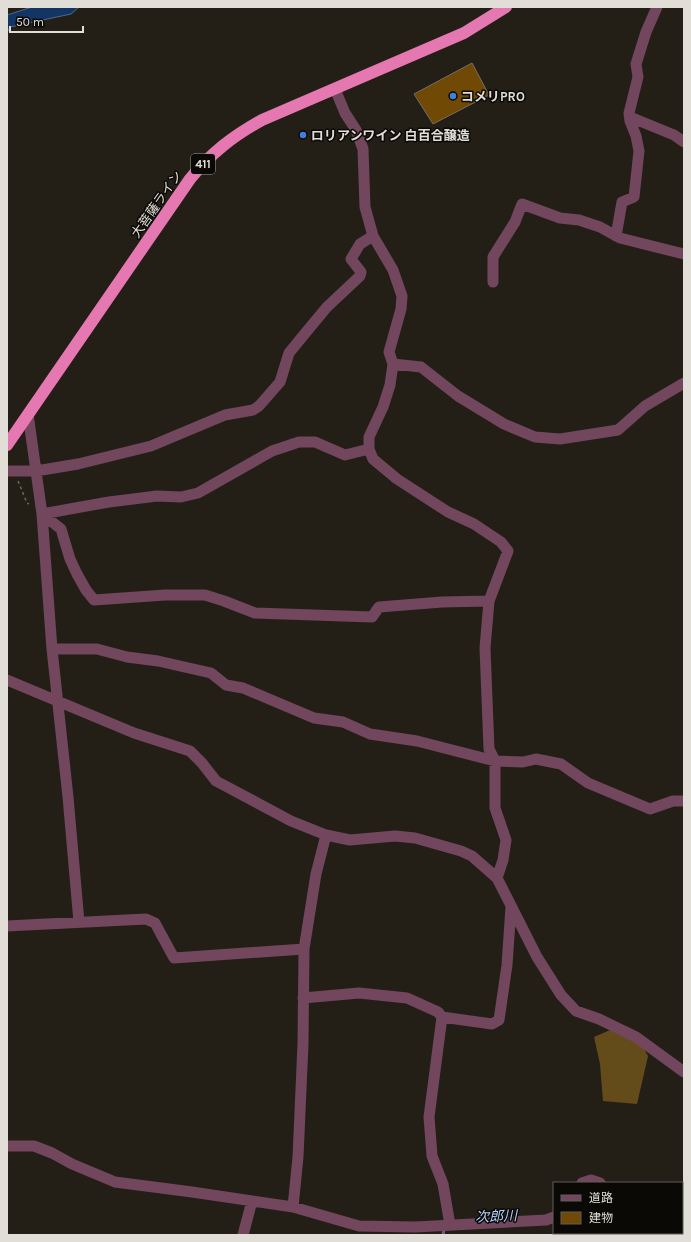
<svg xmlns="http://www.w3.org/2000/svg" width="691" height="1242" viewBox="0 0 691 1242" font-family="Karla,'Noto Sans JP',sans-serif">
  <rect width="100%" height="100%" fill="#231f16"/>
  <!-- forest -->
  <path fill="#644c1a" d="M610 1030 642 1045 648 1056 637 1104 603 1101 600 1064 594 1037Z"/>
  <!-- water -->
  <path fill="#133564" stroke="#516887" d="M32 7H79L71 14 10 27 7 33V15Z"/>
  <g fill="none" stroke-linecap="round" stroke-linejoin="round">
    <!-- stream -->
    <path stroke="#516887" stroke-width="3" d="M443 1235 444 1229H446"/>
  </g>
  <!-- building -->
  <path fill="#704904" stroke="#766e65" d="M472 63 489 95 433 124 414 94Z"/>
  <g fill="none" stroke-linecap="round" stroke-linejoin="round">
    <!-- path -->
    <path stroke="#6b675f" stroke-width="1.5" stroke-dasharray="3 3" stroke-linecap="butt" d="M18 481 27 503 29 504"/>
    <!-- minor -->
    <path stroke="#72465c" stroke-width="11" d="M335 89 345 113 356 130 363 149 365 207 373 236 393 270 402 296 401 309 389 352 393 364 390 385 383 407 369 437V449L373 459 397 479 448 512 474 524 501 542 508 551 489 601 485 648 489 749 495 761V808L506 840 503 860 497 878
      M630 117 674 135 684 142
      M616 236 622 202 634 197 639 151 636 136 630 121 629 113 638 77 636 64 646 32 657 7
      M493 282V257L515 222 522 204 560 218 579 220 600 227 620 238 684 254
      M393 364 421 367 458 396 504 424 535 437 560 439 618 430 645 406 684 383
      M28 414 42 514 52 649 68 797 79 922
      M7 471H36L78 464 151 446 225 415 253 410 259 406 280 382 289 353 307 331 327 307 360 276 361 272 351 259 360 244 373 236
      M42 514 61 529 70 559 77 574 86 590 94 600 165 595H205L224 601 255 613 372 617 379 607 442 602 489 601
      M42 514 109 502 157 496 181 497 198 493 272 451 299 442H315L345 455 369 449
      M52 649H97L127 657 158 661 211 673 226 685 243 688 314 718 343 722 370 734 417 741 495 761 523 762 536 759 561 764 588 783 650 809 673 801H684
      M7 680 134 733 190 751 202 763 216 781 291 821 326 835 350 840 395 836 415 838 461 851 472 856 497 878 537 957 561 995 576 1011 599 1019 636 1037 684 1072
      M7 926 146 919 155 923 174 958 304 949
      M303 998 359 993 407 998 438 1012 442 1017 492 1024 499 1020 507 965 511 907
      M442 1017 429 1117 432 1156 443 1184 450 1225
      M7 1146H34L52 1153 72 1164 115 1182 192 1192 293 1207 359 1226 415 1227 546 1220 554 1217
      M582 1183 591 1180 600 1183
      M293 1207 298 1157 303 1044 304 949 316 874 326 835
      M682 1208 684 1209
      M566 1233 567 1235
      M243 1235 252 1201"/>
    <!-- highway -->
    <path stroke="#e577b1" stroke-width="12" d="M7 445 190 179C211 153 233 136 262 120L464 33 506 7"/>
  </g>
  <!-- markers -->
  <g fill="#3f7fe0" stroke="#0b0906" stroke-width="1.5">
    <circle cx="453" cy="96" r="4"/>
    <circle cx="303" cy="135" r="4"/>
  </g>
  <g text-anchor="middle" stroke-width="3" stroke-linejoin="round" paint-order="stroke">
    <!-- shield labels -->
    <rect fill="#0b0906" stroke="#a19e99" stroke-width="1" x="191" y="154" width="24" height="20" rx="3"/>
    <g font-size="12" font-weight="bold" fill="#e1ded8">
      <text x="203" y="168">411</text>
    </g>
    <!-- poi labels -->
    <g font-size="13" font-weight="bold" fill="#e1ded8" stroke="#0b0906" text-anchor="start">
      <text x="461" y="101">コメリPRO</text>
      <text x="311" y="140">ロリアンワイン 白百合醸造</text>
    </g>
    <!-- street labels -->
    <g font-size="13" fill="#e1ded8" stroke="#0b0906">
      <text transform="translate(156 204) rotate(-55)" y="5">大菩薩ライン</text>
    </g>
    <!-- water labels -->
    <g font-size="14" font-style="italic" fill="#afcffd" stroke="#0b0906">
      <text transform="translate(496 1216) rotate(-2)" y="5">次郎川</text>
    </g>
  </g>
  <!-- border -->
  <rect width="691" height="1242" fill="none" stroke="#e1ded8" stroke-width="16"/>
  <!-- legend -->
  <rect x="553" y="1182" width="130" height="52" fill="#0b0906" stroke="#615e5a"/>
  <rect x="561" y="1195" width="20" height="6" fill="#72465c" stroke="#615e5a"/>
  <text x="589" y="1202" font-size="12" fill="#e1ded8">道路</text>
  <rect x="561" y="1212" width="20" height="12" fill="#704904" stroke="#615e5a"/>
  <text x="589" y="1222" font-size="12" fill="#e1ded8">建物</text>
  <!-- scale -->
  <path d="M10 26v6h73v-6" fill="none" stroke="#e1ded8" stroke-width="2"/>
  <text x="16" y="26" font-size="12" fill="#e1ded8" stroke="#0b0906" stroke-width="3" paint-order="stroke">50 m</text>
</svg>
